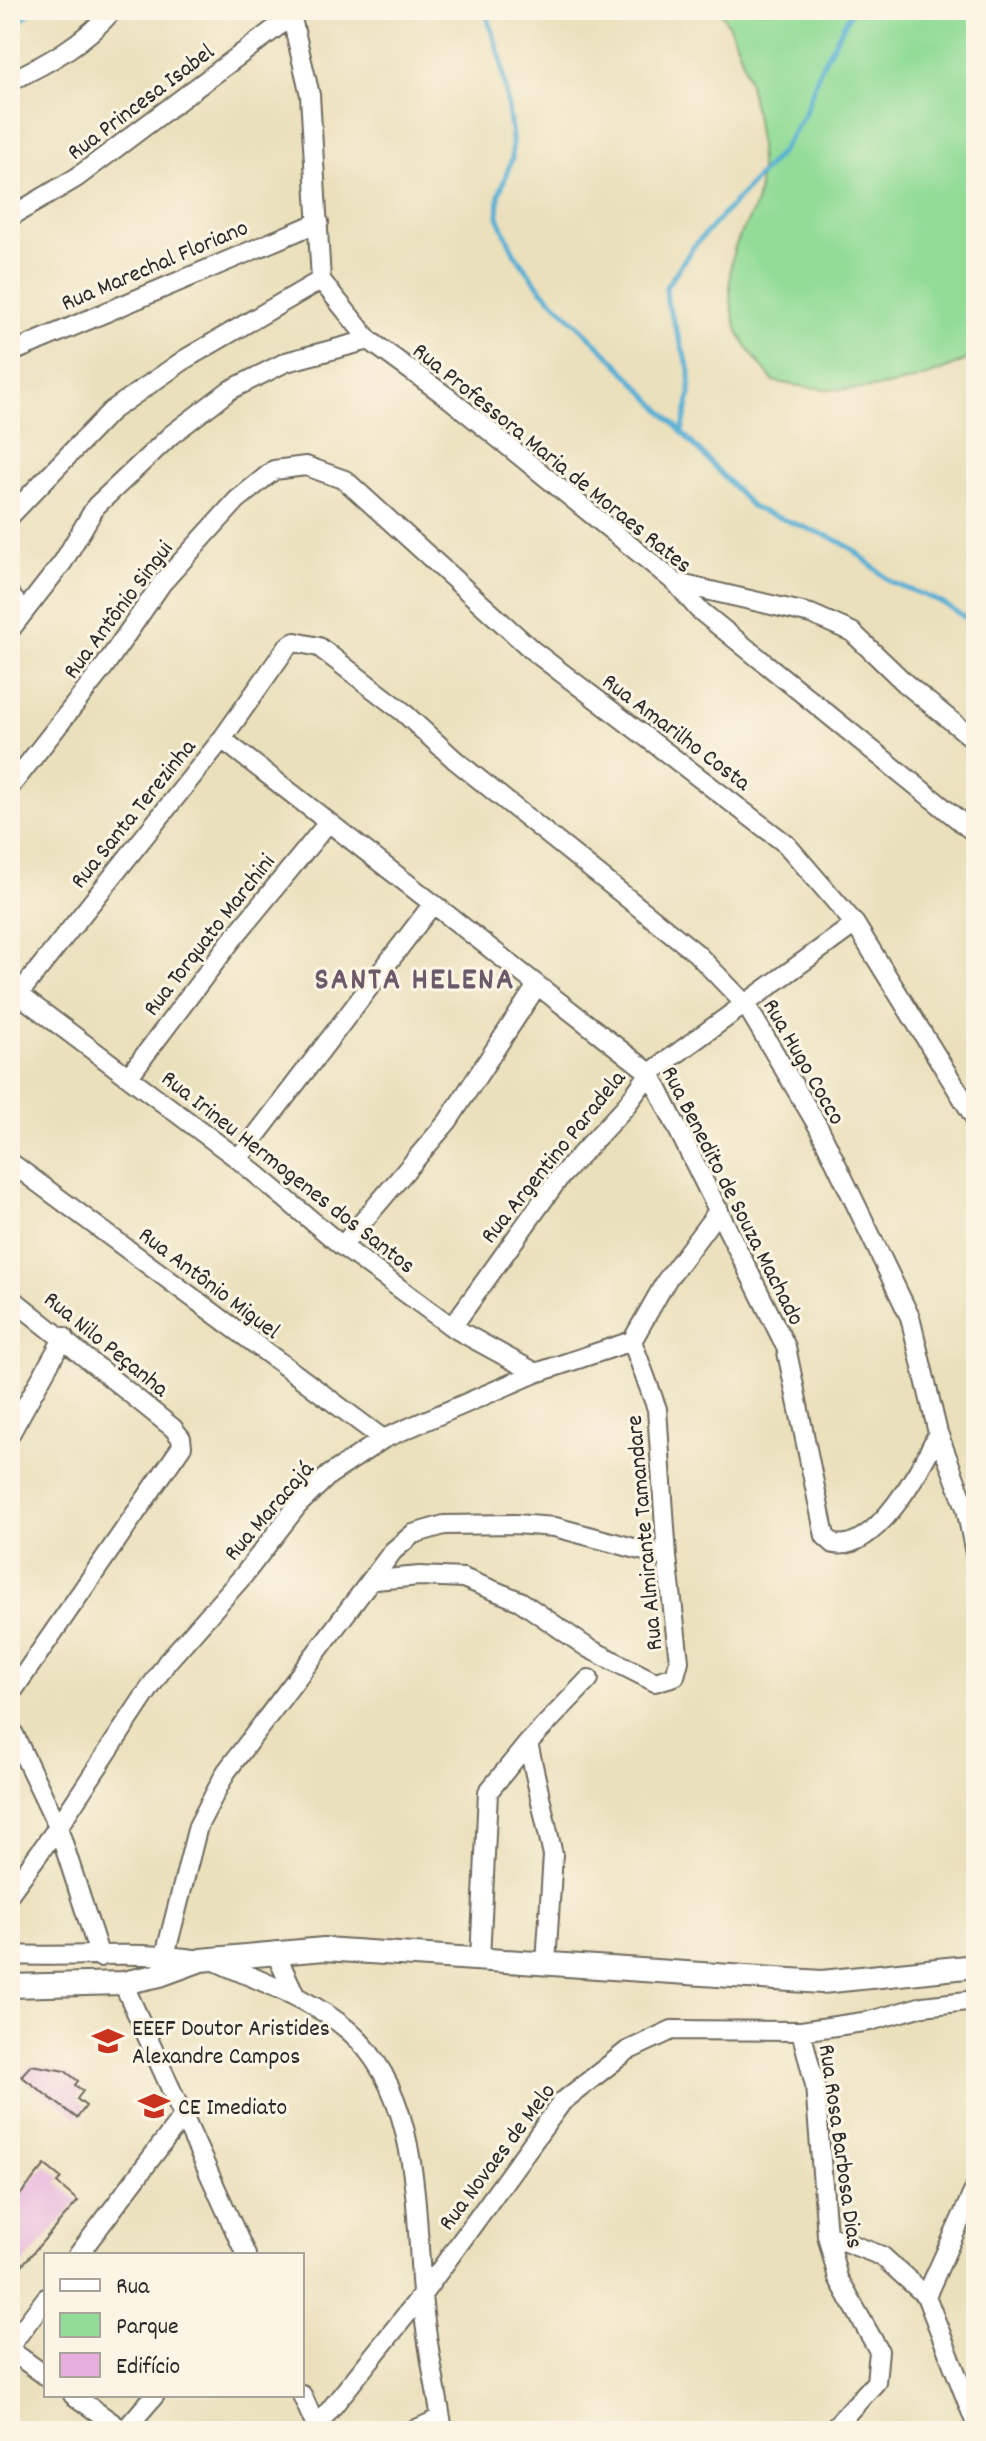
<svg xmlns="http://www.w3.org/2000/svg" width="986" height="2441" viewBox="0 0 986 2441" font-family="Dekko,sans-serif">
  <rect width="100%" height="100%" fill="#fcf5e5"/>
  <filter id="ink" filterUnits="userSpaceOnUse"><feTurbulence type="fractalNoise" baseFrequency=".0125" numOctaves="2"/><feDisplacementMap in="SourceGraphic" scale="16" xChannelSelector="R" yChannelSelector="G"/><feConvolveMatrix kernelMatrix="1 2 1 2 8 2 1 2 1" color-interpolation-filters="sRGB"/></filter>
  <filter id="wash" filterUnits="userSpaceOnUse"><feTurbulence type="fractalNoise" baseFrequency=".006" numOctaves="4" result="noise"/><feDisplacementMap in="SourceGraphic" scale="32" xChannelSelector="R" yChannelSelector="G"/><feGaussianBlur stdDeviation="1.8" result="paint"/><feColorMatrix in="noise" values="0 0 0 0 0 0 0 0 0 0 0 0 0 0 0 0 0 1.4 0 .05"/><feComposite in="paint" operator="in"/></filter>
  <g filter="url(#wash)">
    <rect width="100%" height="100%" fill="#ebe0bc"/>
    <!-- green -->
    <path fill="#93dc97" stroke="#5f8461" stroke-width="2" d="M719 10H976V355C908 390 847 398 773 381 762 366 745 348 738 331 729 307 727 271 735 247 740 232 751 219 756 203 769 158 748 47 719 10Z"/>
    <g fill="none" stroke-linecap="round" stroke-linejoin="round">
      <!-- stream -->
      <path stroke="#57afd4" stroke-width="5" d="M485 10 501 59 512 137V158L499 195 498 217 514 253 541 289 616 362 753 508 833 538 851 548 891 582 941 602 976 625
        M10 30 33 10
        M682 432 690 396V371L667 302 666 287 693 247 780 153 804 115 820 69 852 10"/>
    </g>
    <g id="blocks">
      <!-- building -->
      <path fill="#e6afdd" d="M31 2065 65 2071 78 2081 75 2085 83 2091 77 2099 86 2106 77 2118 21 2076Z
        M45 2165 61 2178 57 2183 78 2201 10 2279V2207Z"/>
    </g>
  </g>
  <g filter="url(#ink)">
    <use href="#blocks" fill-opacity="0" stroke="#6e6a5e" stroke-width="2"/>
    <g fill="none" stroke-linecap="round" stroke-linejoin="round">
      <defs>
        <path id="minor" d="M290 10 310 95 321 280 369 340 450 399 676 583 698 609 976 834
          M10 81C49 63 84 43 113 10
          M10 217 76 178 293 15
          M10 353 319 222
          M10 516 111 411 187 358 321 280
          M676 583 811 614 852 632 906 684 976 741
          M10 595 24 612
          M10 630 63 562 96 506 171 435 230 390 286 362 369 340
          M222 739 650 1073 786 1347 825 1536 834 1544C877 1552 923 1465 938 1433
          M10 787 104 667 162 583 237 500 274 470 306 466 345 480 532 650 786 844 855 924 976 1120
          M18 994 238 1159 342 1246 452 1327 536 1373
          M10 1005 222 739 287 647 295 642 319 647 402 711 455 760 696 953 746 1005 819 1128 910 1317 938 1433 966 1508 976 1559
          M129 1076 231 941 327 824
          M238 1159 432 905
          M10 1162 383 1439
          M342 1246 448 1121 536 987
          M10 1297 173 1428 181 1438 182 1446 10 1695
          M452 1327 559 1178 625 1107 650 1073 855 924
          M10 1434 64 1337
          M375 1580 420 1576 463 1578 520 1601 588 1648 655 1682 675 1676 679 1661 667 1557 657 1409 632 1341
          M10 1726 58 1827 100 1957
          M10 1893 58 1827 167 1662 243 1576 298 1505 329 1475 383 1439 536 1373 632 1341 666 1281 719 1210
          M276 1954 296 1997
          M10 1955C74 1958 139 1950 201 1960
          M480 1959 488 1792 528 1743
          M213 1960C258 1981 310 1997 348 2030 420 2092 415 2207 422 2293 425 2339 436 2385 443 2431
          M546 1963 553 1855 528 1743 589 1679
          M160 1975 198 1826 226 1772 393 1551 413 1534 444 1525 515 1524 555 1527 667 1557
          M123 1983 246 2255
          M801 2031 815 2085 827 2235 838 2278 879 2351 876 2382 831 2431
          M827 2235 882 2256 926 2296 976 2424
          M78 2255 183 2116
          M926 2296 976 2186
          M10 2346 46 2298
          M10 2350 46 2376
          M73 2395 124 2431
          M302 2395 318 2431
          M124 2431 155 2395
          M313 2431 422 2295 562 2102 627 2051 672 2030 801 2031 870 2021 923 2006 976 2000
          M412 2431 441 2418"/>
        <path id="tertiary" d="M10 1986 123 1983 160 1975 201 1960 324 1949 822 1982 976 1966"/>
      </defs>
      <!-- minor casing -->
      <use href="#minor" stroke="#6e6a5e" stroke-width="22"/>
      <!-- tertiary casing -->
      <use href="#tertiary" stroke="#6e6a5e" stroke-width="26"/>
      <!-- minor -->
      <use href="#minor" stroke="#fff" stroke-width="18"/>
      <!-- tertiary -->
      <use href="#tertiary" stroke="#fff" stroke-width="22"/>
    </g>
  </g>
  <!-- icons -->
  <defs>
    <symbol id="school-bare" viewBox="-9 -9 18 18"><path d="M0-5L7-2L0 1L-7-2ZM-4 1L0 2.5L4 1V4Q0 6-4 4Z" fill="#c8321e" stroke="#fcf5e5" stroke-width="2.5" paint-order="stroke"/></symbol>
  </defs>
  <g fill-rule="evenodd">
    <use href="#school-bare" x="86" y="2019" width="44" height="44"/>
    <use href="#school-bare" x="132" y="2084" width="44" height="44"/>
  </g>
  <g text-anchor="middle" stroke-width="6" stroke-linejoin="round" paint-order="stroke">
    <!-- street labels -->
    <g font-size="24" fill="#2b2b2b" stroke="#fcf5e5">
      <text transform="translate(140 101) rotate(-37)" y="8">Rua Princesa Isabel</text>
      <text transform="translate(154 264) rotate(-23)" y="8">Rua Marechal Floriano</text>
      <text transform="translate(553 457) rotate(39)" y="8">Rua Professora Maria de Moraes Rates</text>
      <text transform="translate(117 609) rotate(-53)" y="8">Rua Antônio Singui</text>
      <text transform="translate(677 731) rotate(37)" y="8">Rua Amarilho Costa</text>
      <text transform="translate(132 813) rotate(-51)" y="8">Rua Santa Terezinha</text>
      <text transform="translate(208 934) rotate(-52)" y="8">Rua Torquato Marchini</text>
      <text transform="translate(805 1061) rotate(60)" y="8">Rua Hugo Cocco</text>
      <text transform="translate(552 1156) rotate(-51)" y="8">Rua Argentino Paradela</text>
      <text transform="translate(289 1171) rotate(38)" y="8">Rua Irineu Hermogenes dos Santos</text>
      <text transform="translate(734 1195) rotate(63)" y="8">Rua Benedito de Souza Machado</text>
      <text transform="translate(210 1282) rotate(37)" y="8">Rua Antônio Miguel</text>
      <text transform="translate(107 1343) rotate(39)" y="8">Rua Nilo Peçanha</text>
      <text transform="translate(268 1510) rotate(-49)" y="8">Rua Maracajá</text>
      <text transform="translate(643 1533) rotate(-95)" y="8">Rua Almirante Tamandare</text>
      <text transform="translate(842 2146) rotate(82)" y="8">Rua Rosa Barbosa Dias</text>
      <text transform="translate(496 2156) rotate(-53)" y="8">Rua Novaes de Melo</text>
    </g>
    <!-- poi labels -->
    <g font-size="24" fill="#2b2b2b" stroke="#fcf5e5" text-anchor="start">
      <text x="132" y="2035">EEEF Doutor Aristides<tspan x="132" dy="28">Alexandre Campos</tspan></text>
      <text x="178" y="2114">CE Imediato</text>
    </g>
    <!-- district labels -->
    <g font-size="32" font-weight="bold" letter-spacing="2" fill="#6c5969" stroke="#fcf5e5">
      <text x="415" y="988">SANTA HELENA</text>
    </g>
  </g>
  <!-- margin -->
  <rect width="986" height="2441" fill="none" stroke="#fcf5e5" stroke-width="40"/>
  <!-- legend -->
  <rect x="44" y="2253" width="260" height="144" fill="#fcf5e5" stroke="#a8a49b" stroke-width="2"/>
  <rect x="60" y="2279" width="40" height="12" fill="#ffffff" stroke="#a8a49b" stroke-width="2"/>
  <text x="116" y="2293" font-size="24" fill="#2b2b2b">Rua</text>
  <rect x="60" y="2313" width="40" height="24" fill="#93dc97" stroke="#a8a49b" stroke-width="2"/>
  <text x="116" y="2333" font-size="24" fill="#2b2b2b">Parque</text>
  <rect x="60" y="2353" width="40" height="24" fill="#e6afdd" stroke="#a8a49b" stroke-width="2"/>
  <text x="116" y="2373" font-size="24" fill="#2b2b2b">Edifício</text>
</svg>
